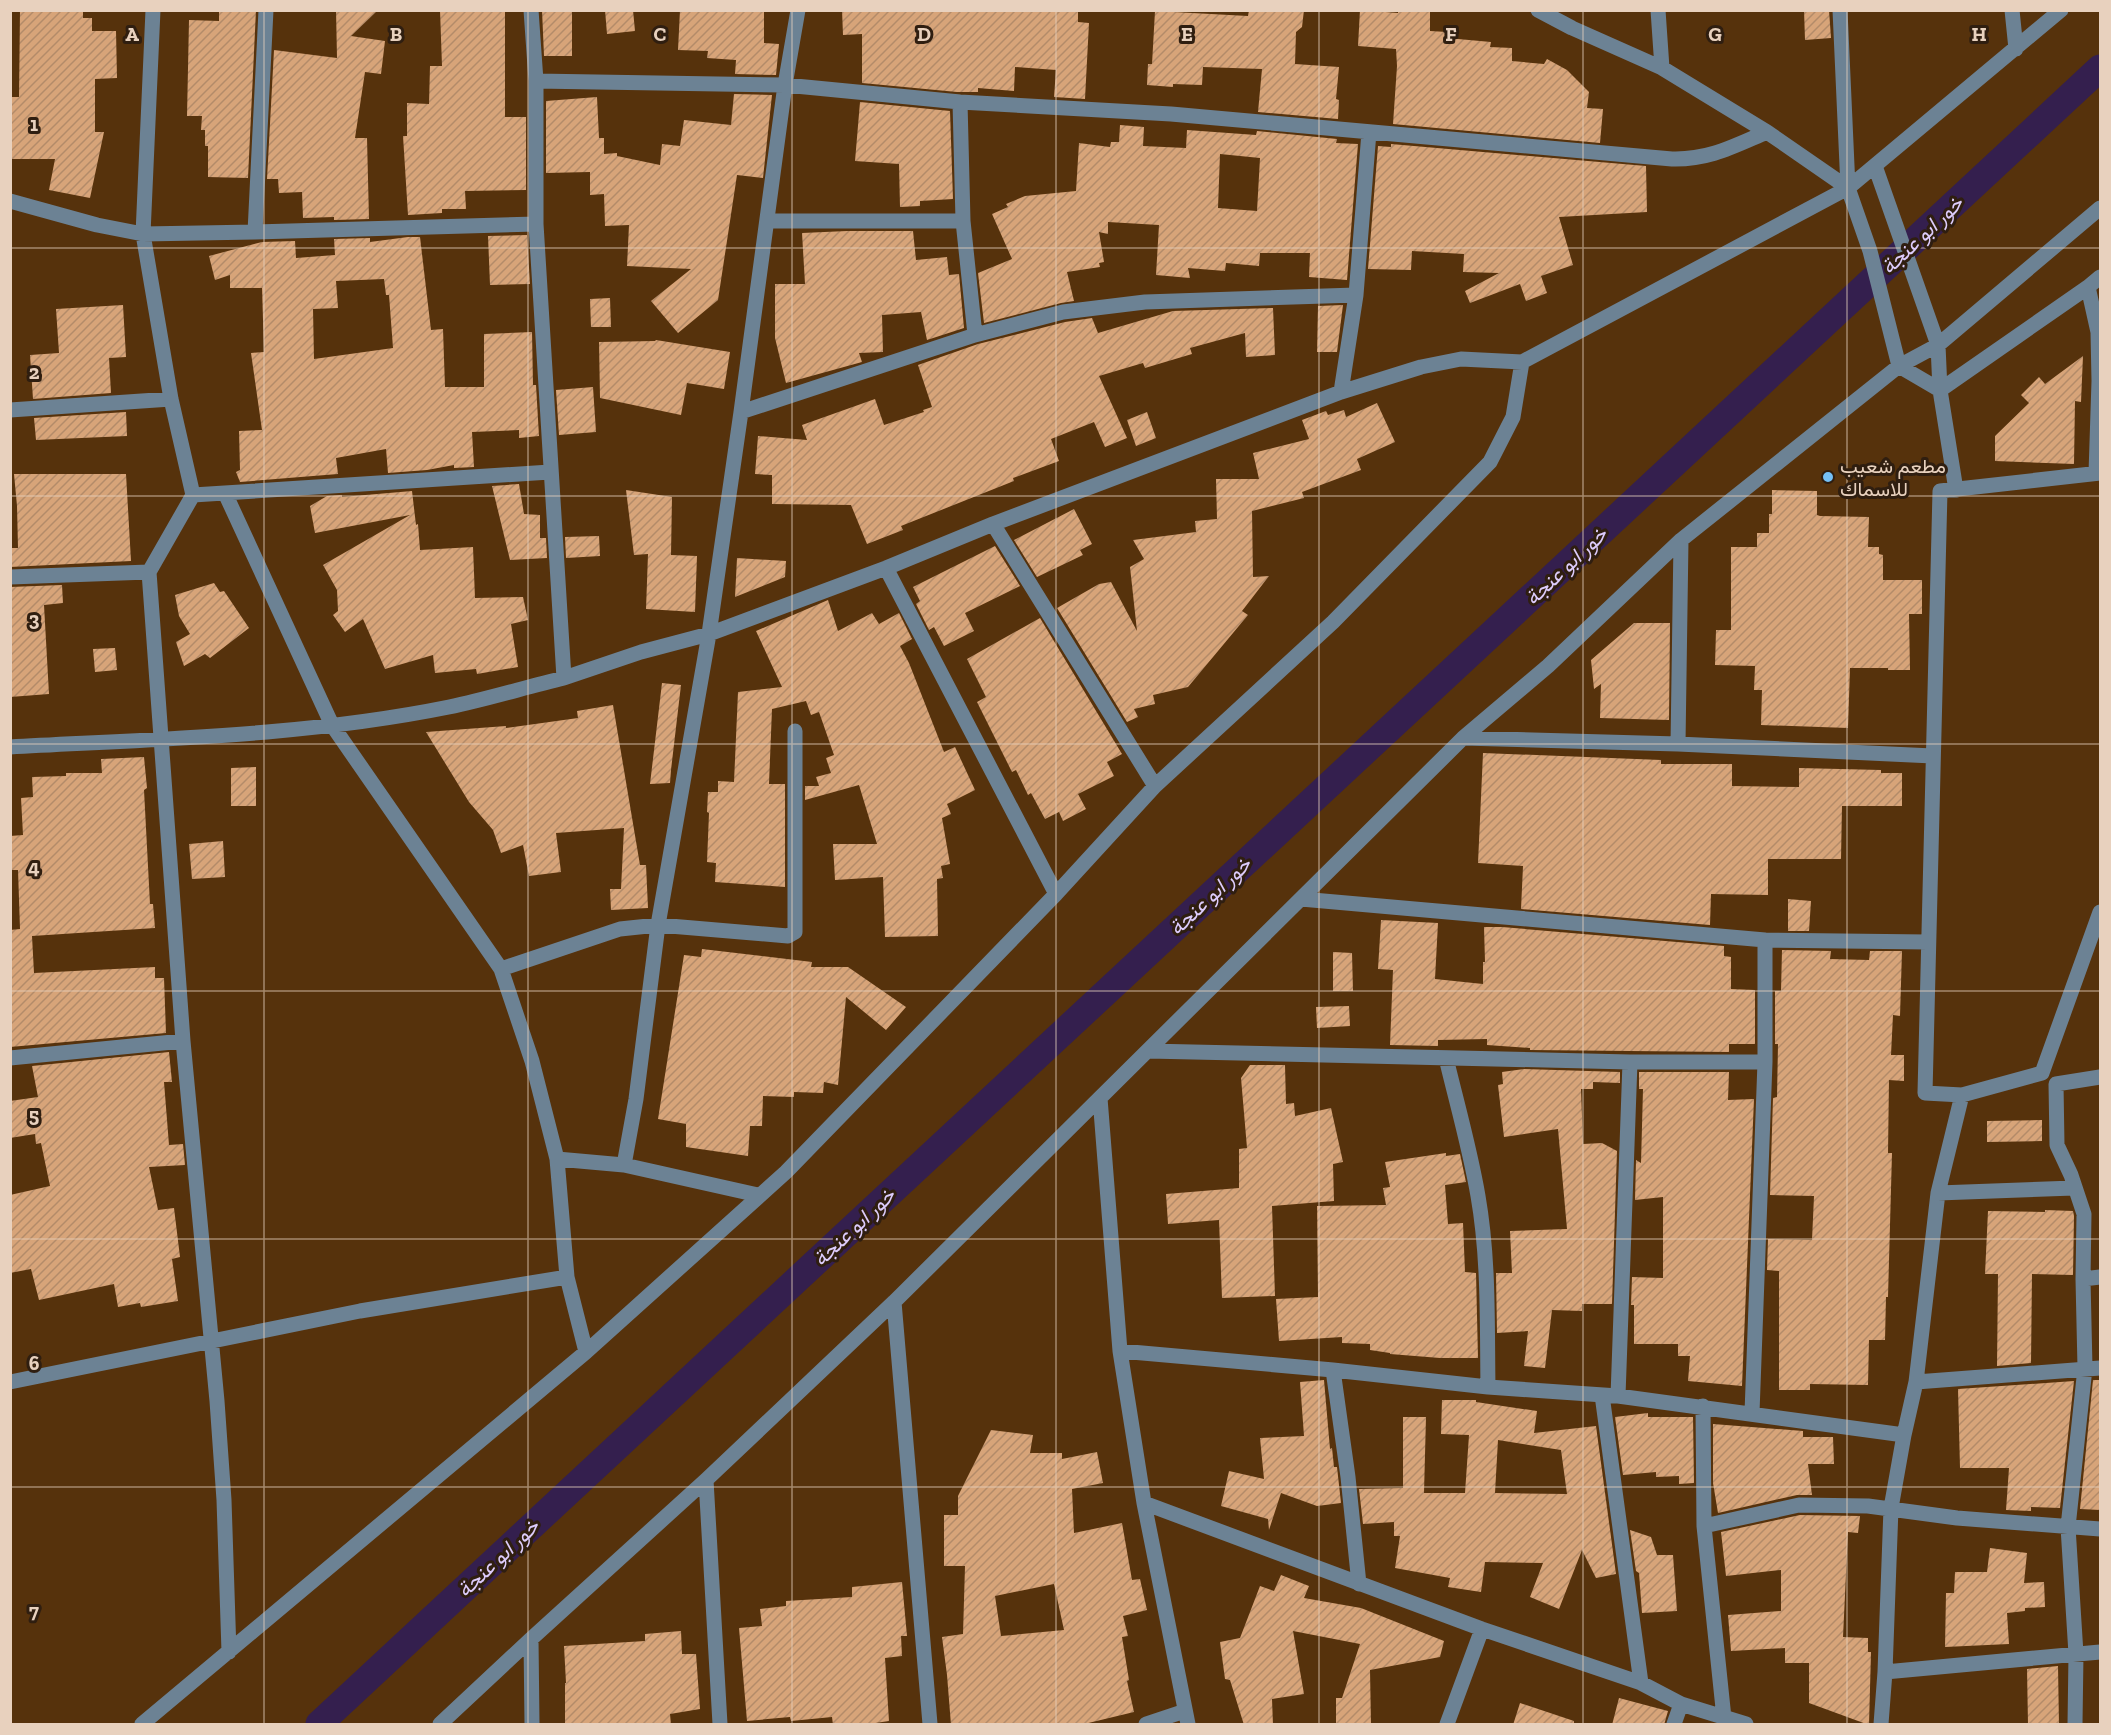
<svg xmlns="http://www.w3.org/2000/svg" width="2111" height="1735" viewBox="0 0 2111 1735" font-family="'Zilla Slab',Vazirmatn,serif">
  <defs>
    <pattern id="building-hatch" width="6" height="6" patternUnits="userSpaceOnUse" patternTransform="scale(1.5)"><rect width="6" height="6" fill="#d7a479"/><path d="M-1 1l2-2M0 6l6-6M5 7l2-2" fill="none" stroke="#b38b69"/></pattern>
  </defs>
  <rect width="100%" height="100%" fill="#56320c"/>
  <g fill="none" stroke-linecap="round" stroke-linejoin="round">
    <!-- canal -->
    <path stroke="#341f4e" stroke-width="27" d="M319 1724 2100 68"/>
  </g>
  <!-- building -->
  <path fill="url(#building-hatch)" fill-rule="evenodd" d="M20 10H83V18H92V31H116L117 78 95 79V132H104L90 198 49 190 55 159H12V143H10V97H19Z
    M219 10H256L248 178 208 177V146H205V130H201L202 116H187L189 20 219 21Z
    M336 10H378L351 36 385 41 381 74 365 72 355 138H367L369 219 334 220V217L303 218 302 192 279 193 278 179H267L274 50 337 58Z
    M440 10H505V117H526V190L465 191 466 209H442V213L408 215 403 136H407V103L429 104 430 66H442Z
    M542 10H572V56H544Z
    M605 10H633L635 31 607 34Z
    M680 10H764V43L779 44 776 75 735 74 736 60 707 58 708 51 678 50Z
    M842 10H1078V22L1089 23 1085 99 1054 97 1056 70 1015 67 1014 91 978 88V92H957L862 83V34L843 35Z
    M1249 10H1304L1302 27 1296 32 1295 64 1339 67 1336 99 1339 100 1338 119 1258 112 1262 69 1203 67 1202 85 1173 84V87L1147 85 1148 64H1152L1155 11 1248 16Z
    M1360 10 1398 13V10H1430V31L1447 32V38L1491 42 1490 47 1512 48V61L1544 64 1547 59 1567 70 1589 92 1587 108 1603 109 1600 143 1393 124 1397 66 1396 49 1358 46Z
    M1804 10H1829L1831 38 1805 40Z
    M734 94 772 95 763 178 737 175 718 300 678 333 651 301 691 269 627 266 629 225 605 226 604 194 590 195V172L546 173V101L597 97 599 138H604V154L617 153V156L660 165 662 144 680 146 684 120 731 125Z
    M860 102 950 111 953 199 920 201V206L900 207 899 164 855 161Z
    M1120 125 1144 127 1143 146 1186 148 1187 130 1256 135 1257 131 1337 139 1336 143 1358 144 1347 280 1309 277 1310 253H1260L1259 266 1226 263 1225 271 1188 268 1190 278 1156 275 1159 225 1108 222V234L1099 232 1104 262 1099 263 1100 267 1067 272 1074 301 1061 303 984 323 978 273 1012 259 992 214 1008 207 1006 204 1025 196 1076 191 1079 143 1110 147 1111 142H1119ZM1220 154 1260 158 1257 211 1218 208Z
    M1391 144 1646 166 1647 212 1559 217 1573 265 1541 276 1547 293 1526 301 1520 284 1470 303 1465 291 1499 273 1463 272 1464 254 1412 251 1411 270 1368 269 1378 146 1391 147Z
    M847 231H913L916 260 947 257 949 275 959 274 964 328 927 340 921 312 882 315 883 352 859 353 862 362 786 383 775 338V284H805L802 233Z
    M527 235 530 284 490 285 488 236Z
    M408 237H420L431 330 443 329 445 387H484V334L532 332 533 385H536L539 436 519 438V430L472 432 474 467 454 468V465L427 470 388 473 386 449 336 458 338 474 240 482 236 472 240 470 239 431 262 430 251 353 264 352 262 288H230V275L215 280 209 256 262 242 295 241 296 258 335 255 334 239 370 238V242ZM384 279 386 295H389L393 348 314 359 313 309 338 308 336 281Z
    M610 298 611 327H591L590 299Z
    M123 305 126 357 109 358 111 393 33 399 30 355 59 353 56 309Z
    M1343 305 1337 352H1317L1318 306Z
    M1273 308 1275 355 1246 357 1245 333 1190 348 1192 354 1145 368 1143 363 1099 376 1127 438 1105 447 1094 422 1051 439 1059 461 1013 478 1014 481 901 526 903 530 867 544 851 505 772 504V475L755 474 758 436 807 440 802 425 875 399 884 425 924 412 923 410 932 407 918 365 978 344 1065 322 1092 318 1098 333 1173 311Z
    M656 340 730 352 724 389 687 383 681 415 600 398 599 342 655 341Z
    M2083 356 2081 402 2075 401 2074 464 1995 461V436L2029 403 2021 395 2039 377 2045 384Z
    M593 387 596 432 559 435 556 390Z
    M1377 403 1395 442 1357 459 1361 470 1302 492 1304 498 1252 511 1253 577 1269 576 1242 611 1248 615 1188 687 1153 695 1155 704 1134 709 1138 717 1127 722 1057 608 1099 584 1111 582 1137 631 1130 567 1144 559 1133 540 1196 532 1195 521 1217 519 1216 479H1259L1253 453 1309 439 1302 420 1326 411 1328 415 1344 410 1346 417Z
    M126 412 127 436 36 440 34 418Z
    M1147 412 1156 438 1136 446 1127 420Z
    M14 474H126L131 561 10 567V548H18L17 506Z
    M519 484 524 514 540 515V538H546L547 558 510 560 492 486Z
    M626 490 672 497 671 555 697 556 695 612 646 609 648 554 634 555Z
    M1772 490 1817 491V515L1820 516 1869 517 1868 547H1879V554L1883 555V580H1922V614H1909L1910 670H1888V668H1850L1848 728 1761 725 1762 690H1754L1755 666 1715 665 1716 630H1731V547H1757V533H1769V514H1772Z
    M412 491 416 525 418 524 420 550 473 547 475 598 523 597 528 620 511 624 518 667 477 674 476 669 435 673 433 655 385 669 363 619 345 632 333 615 338 611 337 590 323 565 410 515 315 533 310 506 327 496 342 495V497Z
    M1074 509 1092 544 1080 550 1083 555 1037 577 1014 540Z
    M599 536 600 556 566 558 565 537Z
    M995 546 1020 586 965 613 974 631 944 646 934 627 929 630 916 604 920 601 913 587Z
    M737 558 786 561 785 577 735 597Z
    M214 583 220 592 224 591 249 628 210 658 205 654 184 666 176 642 190 634 179 616 175 595Z
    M62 585 63 603 44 605 49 694 10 697V587Z
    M828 600 838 631 872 613 879 624 899 613 912 639 900 646 909 663 944 752 955 747 975 790 947 804 951 814 942 818 950 864 941 866 943 878 937 879 938 936 885 937 883 877 835 880 833 844H877L859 785 805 800V786H819L816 777 831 773 826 758 834 755 819 712 811 715 806 701 772 709 769 784H785V887L715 882 716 863 707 862 709 813 707 812 708 792H718V781L734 782 738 692 782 687 756 631Z
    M1040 618 1122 754 1107 762 1114 776 1078 794 1086 809 1063 821 1059 812 1045 819 1031 793 1028 795 1016 770 1012 772 977 702 986 697 967 659Z
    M1634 623H1670L1669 720 1600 718 1601 684 1594 689 1591 660Z
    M115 648 117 670 95 672 93 649Z
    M662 683 681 685 671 770 670 783 650 784Z
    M613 705 640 865H646L648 908 611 910 610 889H621L624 828 556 833 561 872 529 876 523 845 501 853 493 830 469 802 426 732 506 726V728L578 718 577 711Z
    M1483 753 1661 760V764H1732V786L1799 787V768L1881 770V773H1902V806H1842L1841 859H1768V895L1711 894 1710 925 1521 909 1523 866 1478 863Z
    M144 757 147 788 144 790 150 904H153L155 928 32 936 34 973 155 967V978H164L166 1033 10 1047V930L20 929 18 870H10V836L23 835 21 798 33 797 32 777 66 776V773H102L101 759Z
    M256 767V806H231V768Z
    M223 841 225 877 192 879 189 844Z
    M1788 899 1811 901 1809 931H1788Z
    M1381 920 1438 923 1435 979 1483 984V962H1485L1484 927H1502L1724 946V956L1731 957V989L1755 990V1044H1729V1052L1530 1050V1048L1487 1045V1039L1438 1040V1046L1390 1045 1393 970 1378 969Z
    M702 949 812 962 811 967H848L906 1007 886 1030 846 997 838 1085 824 1082 823 1093 794 1092V1097L763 1096 762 1126H750L748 1156 686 1147V1124L658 1119 684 955 701 957Z
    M1782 950 1831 951 1830 959 1869 960 1870 951H1902L1900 1016 1893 1015 1891 1055H1904V1081L1889 1080 1888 1153H1892L1888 1297H1886L1885 1340H1869L1868 1385 1810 1384V1390H1779V1271L1767 1270 1768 1239 1812 1240 1814 1196 1770 1195 1773 1098 1777 1097 1778 1044H1775V991H1781Z
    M1333 952 1352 953 1353 991H1333Z
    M1349 1006 1350 1026 1317 1028 1316 1007Z
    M169 1052 172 1082H164L169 1145 183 1144 185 1165 149 1167 158 1210 174 1208 180 1257 172 1259 178 1301 141 1307 140 1303 118 1307 114 1284 39 1300 31 1269 10 1273V1195L50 1186 41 1143 36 1144 35 1134 10 1138V1101L38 1097 32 1066Z
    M1250 1065H1285L1286 1104 1294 1103 1295 1116 1331 1108 1343 1162 1333 1164 1334 1201 1272 1206 1275 1296 1222 1298 1219 1220 1168 1224 1166 1194 1239 1188V1149L1247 1148 1241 1078Z
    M1524 1069 1620 1072V1083L1593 1082V1089H1581L1583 1144 1602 1143 1617 1151 1612 1304H1582V1311L1552 1310 1545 1368 1524 1366 1528 1331 1497 1333 1496 1273H1512L1510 1231 1567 1229 1558 1129 1504 1137 1498 1085 1503 1084 1502 1072Z
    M1639 1072H1729L1728 1100 1754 1099 1742 1386 1688 1381 1690 1356H1678V1344H1634V1305H1631L1632 1277 1663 1278V1197L1635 1200 1636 1160 1641 1163 1643 1089H1639Z
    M2042 1120V1141L1987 1142V1121Z
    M1446 1153V1156L1460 1154 1466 1182 1445 1185 1448 1224 1463 1223 1465 1272 1476 1273 1478 1358H1440L1390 1354V1353L1370 1350V1344L1342 1343V1337L1279 1341 1276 1299 1318 1297 1317 1206 1386 1205 1383 1188 1390 1187 1385 1162Z
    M2045 1210 2073 1211 2074 1216 2073 1275 2032 1274 2031 1363 1997 1366 1998 1274H1985L1988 1211 2045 1212Z
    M1324 1380 1330 1449 1332 1448 1334 1467H1337L1341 1503 1317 1506 1281 1493 1269 1530 1268 1519 1221 1506 1229 1471 1264 1479 1260 1438 1304 1436 1300 1382Z
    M2093 1380H2100V1510L2080 1509Z
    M2074 1381 2060 1508 2031 1507V1511L2006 1510 2009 1468H1960L1958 1389Z
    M1442 1400H1476V1402L1537 1411 1534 1433 1596 1426 1616 1574 1596 1578 1582 1550 1559 1609 1530 1597 1543 1563 1485 1562 1481 1592 1448 1587 1450 1578 1395 1568 1400 1536H1394V1522L1363 1524 1359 1489 1403 1488V1417H1426L1424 1493H1465L1469 1435 1441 1434ZM1498 1440 1561 1450 1567 1494 1495 1493Z
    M1648 1413V1417H1693L1694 1483 1679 1484V1476L1656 1477V1472L1623 1475 1615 1417Z
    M1713 1424 1803 1431V1437H1833L1834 1464H1808L1812 1495H1797L1718 1513 1713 1483Z
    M991 1430 1033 1435 1030 1453H1062V1459L1097 1452 1103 1483 1072 1489 1074 1533 1122 1523 1132 1580 1140 1579 1147 1610 1123 1616 1128 1636 1122 1637 1129 1680 1127 1681 1134 1712 1080 1725H951L947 1675 942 1637 963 1634 965 1566H944V1515H958V1496ZM1054 1584 1064 1630 1001 1636 995 1596Z
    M1800 1515 1860 1516 1858 1533 1848 1532 1843 1637 1868 1638V1652H1871L1869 1725 1809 1703V1663H1785V1648L1731 1651 1728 1615 1781 1611V1570L1726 1576 1721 1532Z
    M1630 1530 1651 1537 1657 1555H1673L1677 1611 1642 1613 1639 1573 1636 1571Z
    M1990 1548 2027 1553 2024 1583 2044 1582 2045 1607 2025 1608V1611L2007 1613 2009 1644 1945 1647 1946 1593H1954L1955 1572H1987Z
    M1281 1575 1309 1586 1304 1598 1361 1608 1444 1641 1440 1657 1370 1670 1371 1725H1336V1698H1342L1360 1644 1293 1631 1304 1694 1272 1699 1273 1725H1244L1230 1680 1225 1679 1220 1642 1240 1638 1260 1586 1274 1591Z
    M902 1582 907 1636H901L902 1656 885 1658 889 1721 862 1725H833L832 1717 791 1721 790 1717 747 1721 739 1628 762 1626 760 1609 786 1606V1601L852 1597V1587Z
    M681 1631 682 1654H696L700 1709 670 1714 671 1725H565V1683H566L564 1646 645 1641V1634Z
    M2058 1666 2059 1725H2028L2027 1669Z
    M1619 1698 1668 1711 1664 1725H1612Z
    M1520 1703 1574 1721V1725H1513Z"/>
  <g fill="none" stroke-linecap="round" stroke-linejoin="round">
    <!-- minor -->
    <path stroke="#6c8294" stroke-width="15" d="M153 10 143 234 171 399 193 495 149 572 183 1041 217 1401 224 1500 229 1652
      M266 10 255 232 536 224 564 678 641 652 709 634 886 568 993 524 1341 392 1421 367 1461 359 1522 362
      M531 10 536 81V224
      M1538 10 1572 28 1662 68
      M1658 10 1662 68 1767 132
      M1840 10 1848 188 1870 251 1899 366 1940 390
      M2012 10 2016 49
      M536 81 785 85 960 102 1171 114 1672 159C1709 160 1734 146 1767 132L1848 188
      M1875 166 1938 345 1940 390 1956 490
      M10 201 97 225 143 234 255 232
      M767 221H963
      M975 335 1063 312 1145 302 1356 295
      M1940 390 2088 287
      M1341 392 1356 295 1369 132
      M10 410 171 399
      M741 412 975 335 963 221 960 102
      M2096 473 2099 381 2098 332 2088 287 2100 277
      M2100 473 1940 491 1925 1093 1962 1095 2042 1073 2100 912
      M225 493 332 725 501 969 620 929 658 925 709 634 741 412 785 85 798 10
      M193 495 550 472
      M993 524 1155 786
      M886 568 1056 894
      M10 577 149 572
      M1463 738 1678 744 1933 756
      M1678 744 1681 540
      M10 747C156 739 306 736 449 707 488 699 526 687 564 678
      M1301 899 1765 940
      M501 969 532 1061 557 1159 567 1277 586 1352
      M1148 1051 1630 1062H1765
      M10 1058 183 1041
      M1446 1058C1457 1104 1470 1149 1478 1196 1489 1259 1487 1323 1488 1387
      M1100 1098 1120 1351 1144 1503 1188 1724
      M557 1159 624 1165
      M1938 1193 2074 1188
      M758 1195 624 1165 636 1099 658 925 788 936 795 932V731
      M2083 1279 2100 1277
      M894 1302 930 1724
      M1120 1351 1333 1370 1488 1387 1618 1396 1904 1435 1891 1508 1885 1672 1881 1724
      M1333 1370 1348 1477 1359 1584
      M10 1382 360 1311 567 1277
      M1916 1382 1938 1193 1962 1095
      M1602 1395 1641 1683
      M1618 1396 1630 1062
      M1703 1406 1704 1526 1724 1718
      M1752 1413 1765 1062V940L1928 942
      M1904 1435 1916 1382 2100 1368
      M706 1480 720 1724
      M1144 1503 1482 1629 1641 1683 1681 1704 1746 1724
      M1704 1526 1799 1505 1868 1506 1957 1518 2100 1529
      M531 1639 532 1724
      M1885 1672 2100 1652
      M142 1724 586 1352 786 1172 1056 894 1155 786 1333 622 1490 462 1513 417 1522 362 1848 188 2061 10
      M440 1724 531 1639 706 1480 894 1302 1463 738 1548 666 1681 540 1899 366 1938 345 2100 208
      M1146 1724 1185 1711
      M1447 1724 1482 1629
      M1674 1724 1681 1704
      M2075 1724 2076 1654 2068 1527 2085 1368 2083 1279 2084 1214 2071 1175 2057 1145 2056 1084 2100 1077"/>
  </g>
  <!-- grid -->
  <path fill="none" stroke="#e8d1be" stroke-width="1.5" stroke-opacity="0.55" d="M264 10V1724M528 10V1724M792 10V1724M1056 10V1724M1319 10V1724M1583 10V1724M1847 10V1724M10 248H2100M10 496H2100M10 744H2100M10 991H2100M10 1239H2100M10 1487H2100"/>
  <!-- markers -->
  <circle fill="#75c0f6" stroke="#2f1e10" stroke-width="2" cx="1828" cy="477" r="6"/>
  <g text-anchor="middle" stroke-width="6" stroke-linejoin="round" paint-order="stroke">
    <!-- poi labels -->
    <g font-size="20" fill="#e8d1be" stroke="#2f1e10" text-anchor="start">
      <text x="1840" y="473">مطعم شعيب<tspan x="1840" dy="23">للاسماك</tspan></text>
    </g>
    <!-- water labels -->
    <g font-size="21" font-style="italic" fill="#ddccfc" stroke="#2f1e10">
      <text transform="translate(1922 235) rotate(-43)" y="7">خور ابو عنجة</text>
      <text transform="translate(1566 566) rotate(-43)" y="7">خور ابو عنجة</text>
      <text transform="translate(1210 896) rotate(-43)" y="7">خور ابو عنجة</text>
      <text transform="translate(854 1227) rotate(-43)" y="7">خور ابو عنجة</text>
      <text transform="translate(498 1558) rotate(-43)" y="7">خور ابو عنجة</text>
    </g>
  </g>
  <g font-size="20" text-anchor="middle" font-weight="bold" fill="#e8d1be" stroke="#2f1e10" stroke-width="6" stroke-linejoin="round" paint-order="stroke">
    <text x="132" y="41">A</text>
    <text x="396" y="41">B</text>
    <text x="660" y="41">C</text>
    <text x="924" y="41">D</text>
    <text x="1187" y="41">E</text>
    <text x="1451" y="41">F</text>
    <text x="1715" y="41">G</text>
    <text x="1979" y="41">H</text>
    <text x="34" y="131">1</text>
    <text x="34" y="379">2</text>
    <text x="34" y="626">3</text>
    <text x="34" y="874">4</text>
    <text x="34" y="1122">5</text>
    <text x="34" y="1370">6</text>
    <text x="34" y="1618">7</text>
  </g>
  <!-- border -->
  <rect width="2111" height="1735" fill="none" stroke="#e8d1be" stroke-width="24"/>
</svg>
